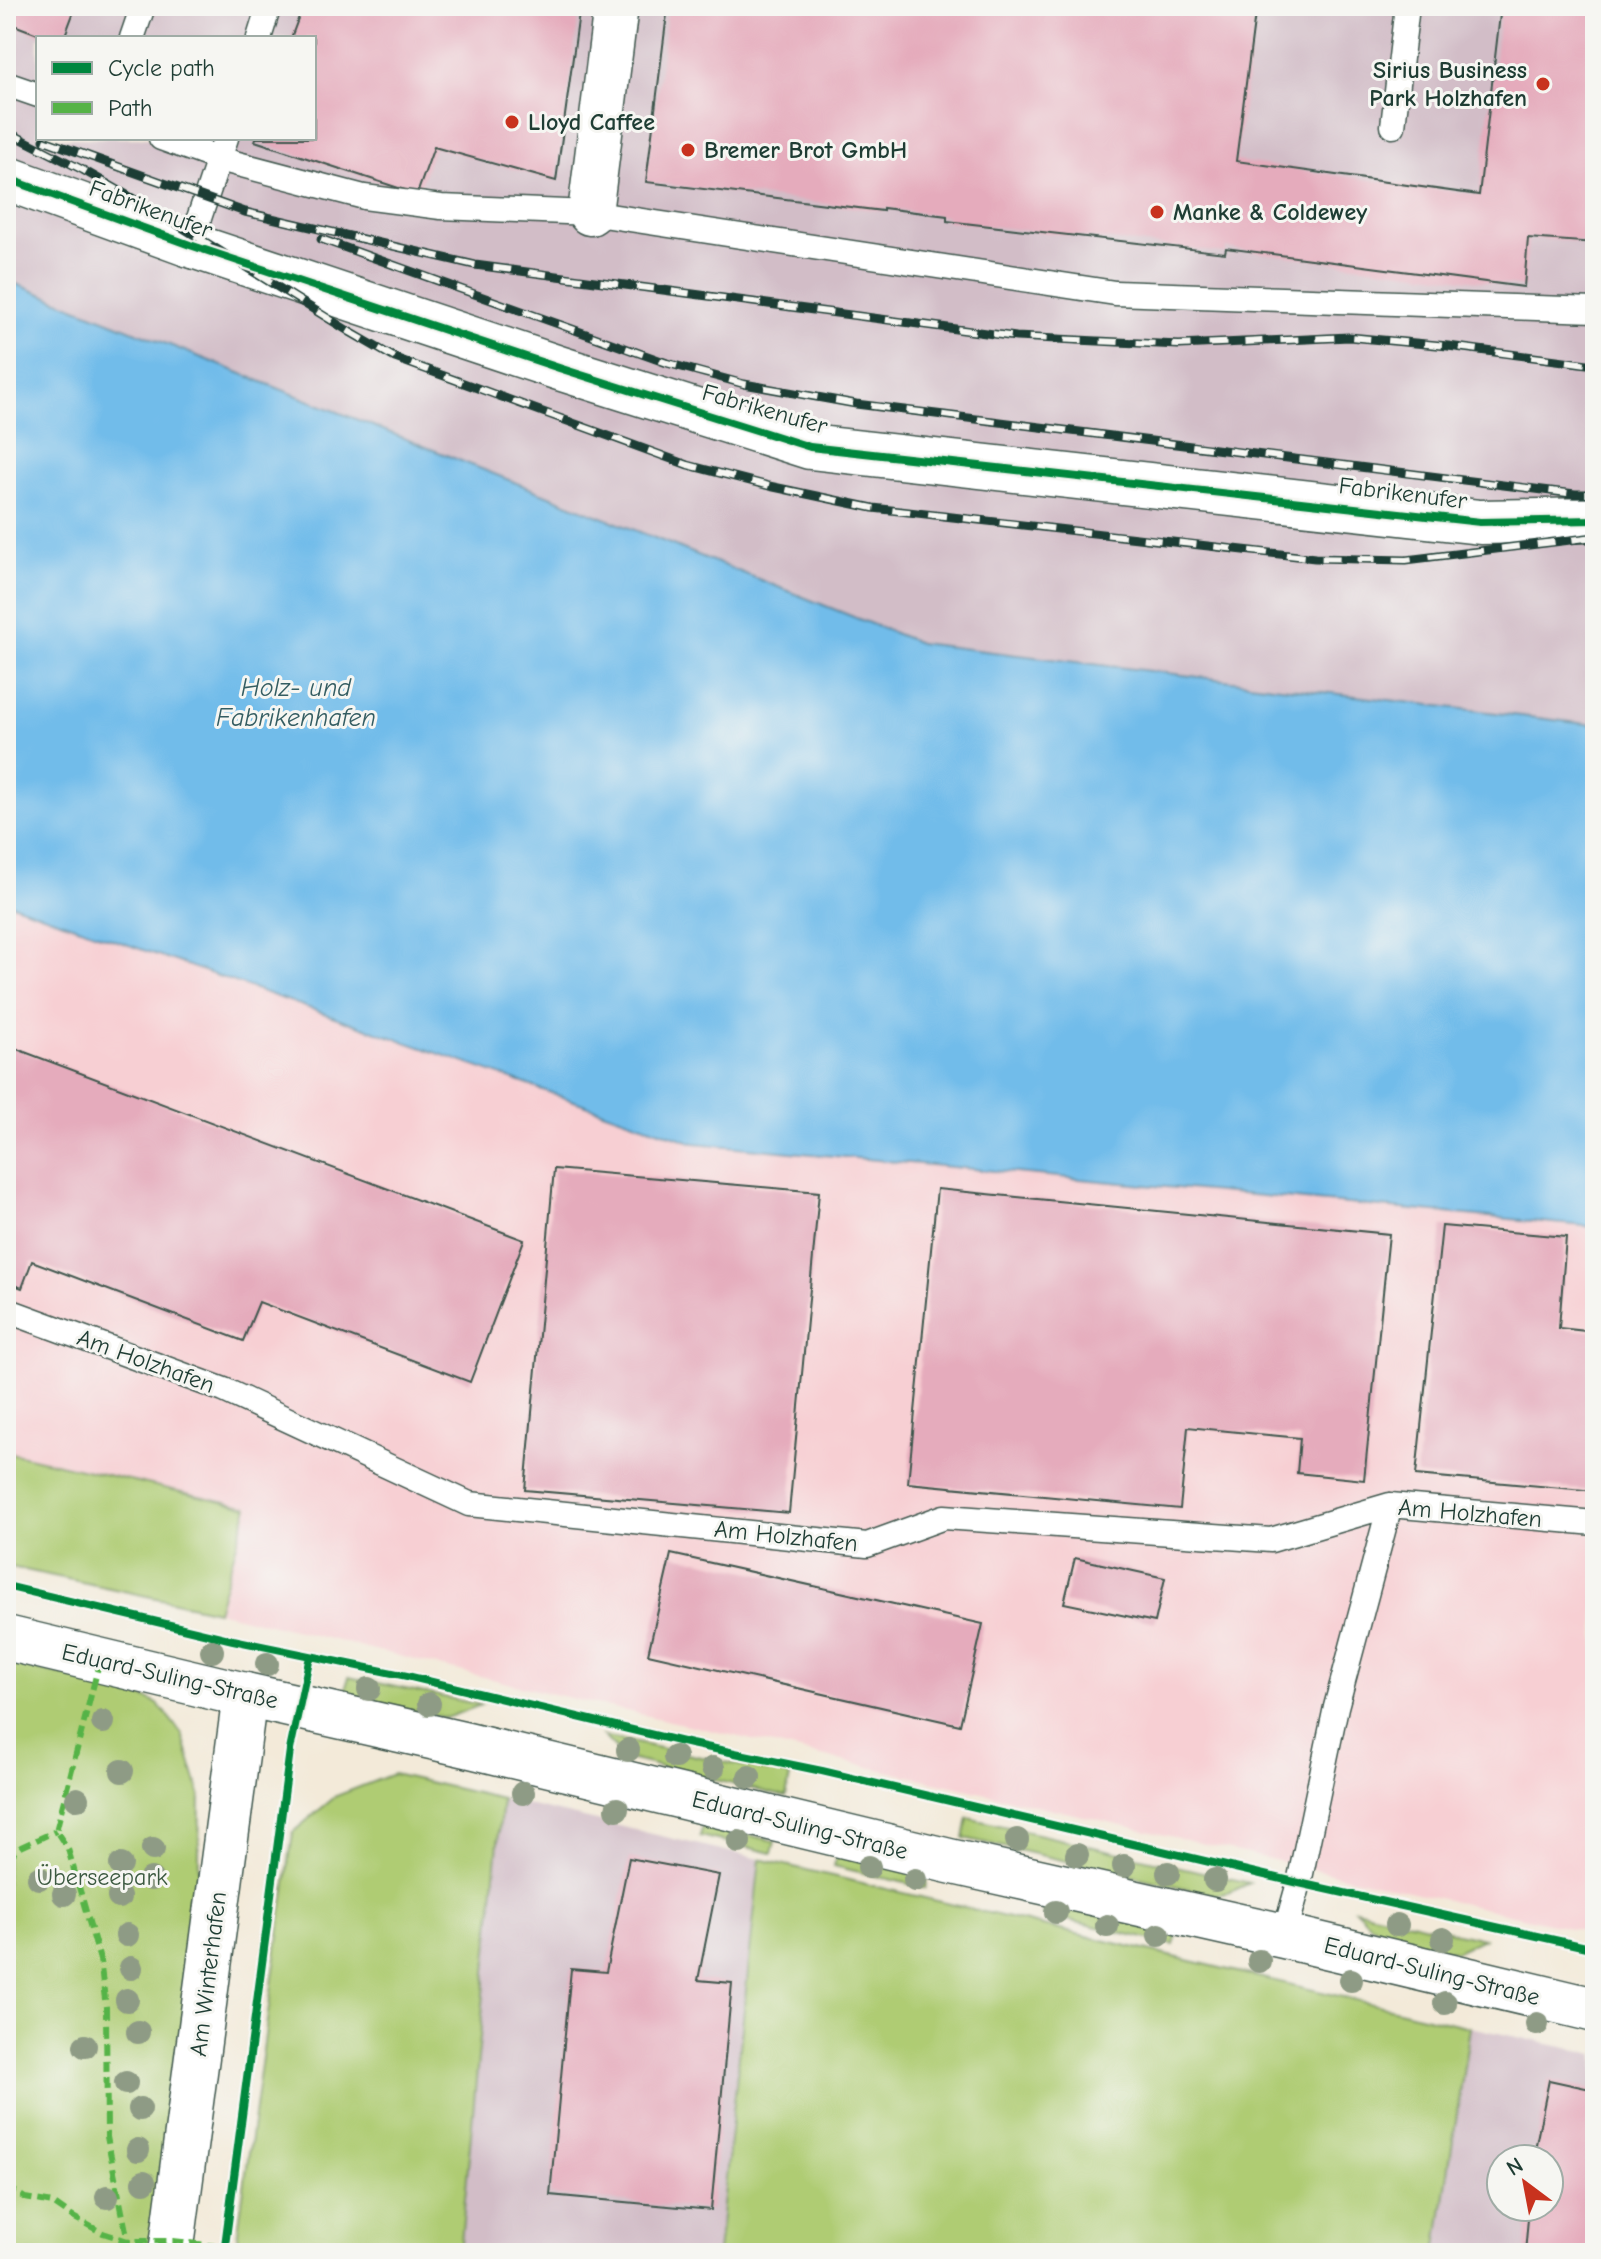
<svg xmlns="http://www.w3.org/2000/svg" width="1601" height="2259" viewBox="0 0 1601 2259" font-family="'Comic Neue',sans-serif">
  <rect width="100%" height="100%" fill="#f6f6f2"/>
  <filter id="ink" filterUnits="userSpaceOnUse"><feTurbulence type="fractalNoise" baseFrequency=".0125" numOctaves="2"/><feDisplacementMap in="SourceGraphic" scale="16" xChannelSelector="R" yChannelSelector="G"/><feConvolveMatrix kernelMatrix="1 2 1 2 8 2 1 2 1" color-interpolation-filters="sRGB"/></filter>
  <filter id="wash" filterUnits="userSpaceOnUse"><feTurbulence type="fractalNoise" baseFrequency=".006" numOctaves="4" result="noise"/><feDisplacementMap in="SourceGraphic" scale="32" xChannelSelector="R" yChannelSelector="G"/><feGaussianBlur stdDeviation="1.8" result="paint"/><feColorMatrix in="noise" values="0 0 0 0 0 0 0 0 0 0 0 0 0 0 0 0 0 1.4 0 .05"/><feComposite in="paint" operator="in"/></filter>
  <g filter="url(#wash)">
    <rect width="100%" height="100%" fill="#f3ead9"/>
    <!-- built -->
    <path fill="#f7cfd3" d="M6 902 694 1143 1595 1227V1934L544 1692 217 1611 247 1507 6 1452Z"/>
    <!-- industrial -->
    <path fill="#d2bdc7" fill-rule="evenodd" d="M6 6H1595V725L919 643 6 280ZM38 38H314V138H38Z
      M502 1799 760 1859 718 2253H460Z
      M1470 2027 1595 2054V2253H1436ZM1501 2159H1549V2207H1501Z"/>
    <!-- green -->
    <path fill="#afcc73" stroke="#678454" stroke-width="2" d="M6 1452 248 1507 217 1611 6 1566Z
      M6 1664 121 1686 158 1704 182 1734 200 1794 198 1913 153 2253H6Z
      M349 1677 481 1705 446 1718 343 1696Z
      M603 1736 790 1776 786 1797 625 1758Z
      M393 1774 502 1799 460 2253H235L293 1832 336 1796Z
      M968 1818 1250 1883 1230 1892 1216 1895 964 1838Z
      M703 1825 775 1841 772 1853 700 1836Z
      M837 1855 928 1876 926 1888 834 1866Z
      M760 1859 1470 2027 1436 2253H718Z
      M1045 1902 1177 1934 1174 1945 1042 1914Z
      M1355 1909 1483 1939 1455 1952 1387 1935 1368 1922Z"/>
    <!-- water -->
    <path fill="#71bcea" stroke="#487c8f" stroke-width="2" d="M6 280 919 643 1595 725V1227L694 1143 6 902Z"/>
    <g id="blocks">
      <!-- building -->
      <path fill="#e5abbc" d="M6 6H76L64 38H48L6 22Z
        M303 6H580L556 181 434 147 417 194 255 141 256 138H314V38H291Z
        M668 6H1256L1236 161 1479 195 1501 6H1595V243L1528 238 1524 287 1226 248 1225 253 947 221V216L883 208V211L646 182Z
        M6 1045 524 1240 470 1382 259 1302 243 1341 32 1261 22 1288 6 1282Z
        M554 1169 819 1192 789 1513 525 1490Z
        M937 1189 1389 1234 1364 1480 1297 1473 1300 1438 1188 1427 1180 1509 908 1483Z
        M1442 1226 1566 1237 1559 1328 1595 1332V1491L1416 1475Z
        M671 1554 983 1624 960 1725 648 1654Z
        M1075 1558 1165 1578 1155 1622 1064 1603Z
        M629 1858 719 1875 698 1980 732 1983 711 2210 550 2195 571 1969 606 1972Z
        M1549 2080 1595 2090V2253H1525L1529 2207H1549V2159H1533Z"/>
    </g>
  </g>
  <g filter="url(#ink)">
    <use href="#blocks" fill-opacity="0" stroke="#3f574d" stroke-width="2"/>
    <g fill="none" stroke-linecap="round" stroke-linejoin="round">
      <defs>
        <path id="service" d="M132 38 143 6
          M259 38 269 6
          M6 84 38 95
          M1393 126 1407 6
          M161 138 219 159 364 197 441 207 590 213 1115 293 1595 310
          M190 245 226 138
          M6 1310 224 1390 469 1504 867 1545 944 1517 1271 1540 1390 1505 1595 1523
          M1284 1936 1299 1883 1336 1707 1390 1505"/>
        <path id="minor" d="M6 178 190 245 559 368 810 447 1480 522 1595 520
          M590 213 616 6
          M6 1638 245 1695"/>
        <path id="tertiary" d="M171 2253 245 1695 467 1745 949 1861 1284 1936 1595 2010"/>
      </defs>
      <!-- service casing -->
      <use href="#service" stroke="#3f574d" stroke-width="27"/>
      <!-- minor casing -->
      <use href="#minor" stroke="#3f574d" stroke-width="47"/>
      <!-- tertiary casing -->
      <use href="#tertiary" stroke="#3f574d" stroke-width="47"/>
      <!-- service -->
      <use href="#service" stroke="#fff" stroke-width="24"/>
      <!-- minor -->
      <use href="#minor" stroke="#fff" stroke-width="44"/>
      <!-- tertiary -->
      <use href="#tertiary" stroke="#fff" stroke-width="44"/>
      <defs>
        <path id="rail" d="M6 131 83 170 167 218 350 332 395 358 688 465 769 486 873 508 1315 558 1406 560 1595 537
          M44 140 245 212 475 265 1016 337 1179 345 1349 337 1448 346 1595 365
          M321 239 667 363 744 384 856 404 1575 494H1595"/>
      </defs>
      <!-- rail casing -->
      <use href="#rail" stroke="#1f3d34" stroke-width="9"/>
      <!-- rail -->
      <use href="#rail" stroke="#f6f6f2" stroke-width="6" stroke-dasharray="18" stroke-linecap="butt"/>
      <!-- quiet -->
      <path stroke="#55b346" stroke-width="6" stroke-dasharray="12 6" stroke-linecap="butt" d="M100 1660 56 1831 68 1849 100 1960 106 2007 107 2137 128 2241 123 2253
        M6 1859 21 1847 56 1831
        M6 2186 25 2198 53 2203 73 2217 103 2233 128 2241H173L225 2247"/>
      <defs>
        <path id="cycleway" d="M6 178 190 245 559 368 810 447 1480 522 1595 520
          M6 1586 233 1640 407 1676 691 1744 822 1771 1299 1883 1595 1949
          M224 2253 290 1750 310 1656"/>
      </defs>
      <!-- cycleway casing -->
      <use href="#cycleway" stroke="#f6f6f2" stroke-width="13"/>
      <!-- cycleway -->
      <use href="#cycleway" stroke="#00873e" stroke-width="8"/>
    </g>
    <!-- trees -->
    <g fill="#8e9b85">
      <circle cx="212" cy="1651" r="12"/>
      <circle cx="267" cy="1664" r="12"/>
      <circle cx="369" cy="1689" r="12"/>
      <circle cx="429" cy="1704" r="12"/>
      <circle cx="103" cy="1722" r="12"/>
      <circle cx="628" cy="1750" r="12"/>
      <circle cx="675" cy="1757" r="12"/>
      <circle cx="713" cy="1768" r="12"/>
      <circle cx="122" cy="1771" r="12"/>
      <circle cx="749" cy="1777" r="12"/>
      <circle cx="523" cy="1793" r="12"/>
      <circle cx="77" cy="1799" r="12"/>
      <circle cx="617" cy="1809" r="12"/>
      <circle cx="1017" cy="1840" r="12"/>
      <circle cx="739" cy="1842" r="12"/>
      <circle cx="153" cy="1849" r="12"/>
      <circle cx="1077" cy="1855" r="12"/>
      <circle cx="121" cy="1865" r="12"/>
      <circle cx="1124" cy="1866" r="12"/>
      <circle cx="869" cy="1867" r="12"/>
      <circle cx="1168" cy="1873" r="12"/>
      <circle cx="39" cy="1878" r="12"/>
      <circle cx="151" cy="1879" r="12"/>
      <circle cx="915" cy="1880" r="12"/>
      <circle cx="1215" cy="1880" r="12"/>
      <circle cx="64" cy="1894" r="12"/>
      <circle cx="119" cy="1897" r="12"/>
      <circle cx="1056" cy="1912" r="12"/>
      <circle cx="1397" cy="1925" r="12"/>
      <circle cx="1107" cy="1926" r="12"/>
      <circle cx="127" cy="1935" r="12"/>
      <circle cx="1159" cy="1935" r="12"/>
      <circle cx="1443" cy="1939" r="12"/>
      <circle cx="1259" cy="1961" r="12"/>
      <circle cx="131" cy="1968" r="12"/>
      <circle cx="1351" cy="1980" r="12"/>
      <circle cx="127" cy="2000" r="12"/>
      <circle cx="1445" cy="2003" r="12"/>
      <circle cx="1537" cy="2024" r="12"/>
      <circle cx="138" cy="2032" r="12"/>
      <circle cx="85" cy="2046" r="12"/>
      <circle cx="126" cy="2083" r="12"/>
      <circle cx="140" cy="2109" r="12"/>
      <circle cx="138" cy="2150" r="12"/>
      <circle cx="144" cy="2182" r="12"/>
      <circle cx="107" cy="2197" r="12"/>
    </g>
  </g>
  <!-- markers -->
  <g fill="#c8321e" stroke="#f6f6f2" stroke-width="3">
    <circle cx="1543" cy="84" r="8"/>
    <circle cx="512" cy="122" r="8"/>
    <circle cx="688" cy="150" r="8"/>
    <circle cx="1157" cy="212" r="8"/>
  </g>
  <g text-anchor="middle" stroke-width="6" stroke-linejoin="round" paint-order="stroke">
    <!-- poi labels -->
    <g font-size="24" font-weight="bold" fill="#1f3d34" stroke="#f6f6f2" text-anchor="start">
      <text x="1527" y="78" text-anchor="end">Sirius Business<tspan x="1527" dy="28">Park Holzhafen</tspan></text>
      <text x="528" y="130">Lloyd Caffee</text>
      <text x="704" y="158">Bremer Brot GmbH</text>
      <text x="1173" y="220">Manke &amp; Coldewey</text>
    </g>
    <!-- street labels -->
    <g font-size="24" fill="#1f3d34" stroke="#f6f6f2">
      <text transform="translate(151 209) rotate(20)" y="8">Fabrikenufer</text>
      <text transform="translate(765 409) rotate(16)" y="8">Fabrikenufer</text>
      <text transform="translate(1403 493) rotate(7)" y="8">Fabrikenufer</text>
      <text transform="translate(146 1361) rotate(20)" y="8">Am Holzhafen</text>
      <text transform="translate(1470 1513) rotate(5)" y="8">Am Holzhafen</text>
      <text transform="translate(786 1536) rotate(6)" y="8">Am Holzhafen</text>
      <text transform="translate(170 1676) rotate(13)" y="8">Eduard-Suling-Straße</text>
      <text transform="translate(800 1825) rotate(14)" y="8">Eduard-Suling-Straße</text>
      <text transform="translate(1432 1971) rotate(14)" y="8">Eduard-Suling-Straße</text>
      <text transform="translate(208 1974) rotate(-83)" y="8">Am Winterhafen</text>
    </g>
    <!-- park labels -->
    <g font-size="24" fill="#3c5a41" stroke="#f6f6f2">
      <text x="102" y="1885">Überseepark</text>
    </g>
    <!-- water labels -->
    <g font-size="26" font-style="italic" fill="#345d62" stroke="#f6f6f2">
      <text x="296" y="696">Holz- und<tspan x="296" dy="30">Fabrikenhafen</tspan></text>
    </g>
  </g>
  <!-- margin -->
  <rect width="1601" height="2259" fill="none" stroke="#f6f6f2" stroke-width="32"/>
  <!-- legend -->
  <rect x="36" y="36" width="280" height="104" fill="#f6f6f2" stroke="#a0aca6" stroke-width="2"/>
  <rect x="52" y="62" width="40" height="12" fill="#00873e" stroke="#a0aca6" stroke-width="2"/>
  <text x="108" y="76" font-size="24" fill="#1f3d34">Cycle path</text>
  <rect x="52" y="102" width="40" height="12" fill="#55b346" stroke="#a0aca6" stroke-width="2"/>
  <text x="108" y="116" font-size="24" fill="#1f3d34">Path</text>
  <!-- north arrow -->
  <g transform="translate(1525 2183) rotate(328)"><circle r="38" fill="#f6f6f2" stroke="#a0aca6" stroke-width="2"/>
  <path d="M0-6L14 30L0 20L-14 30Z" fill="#c8321e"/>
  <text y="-12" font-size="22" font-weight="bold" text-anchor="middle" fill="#1f3d34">N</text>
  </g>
</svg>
